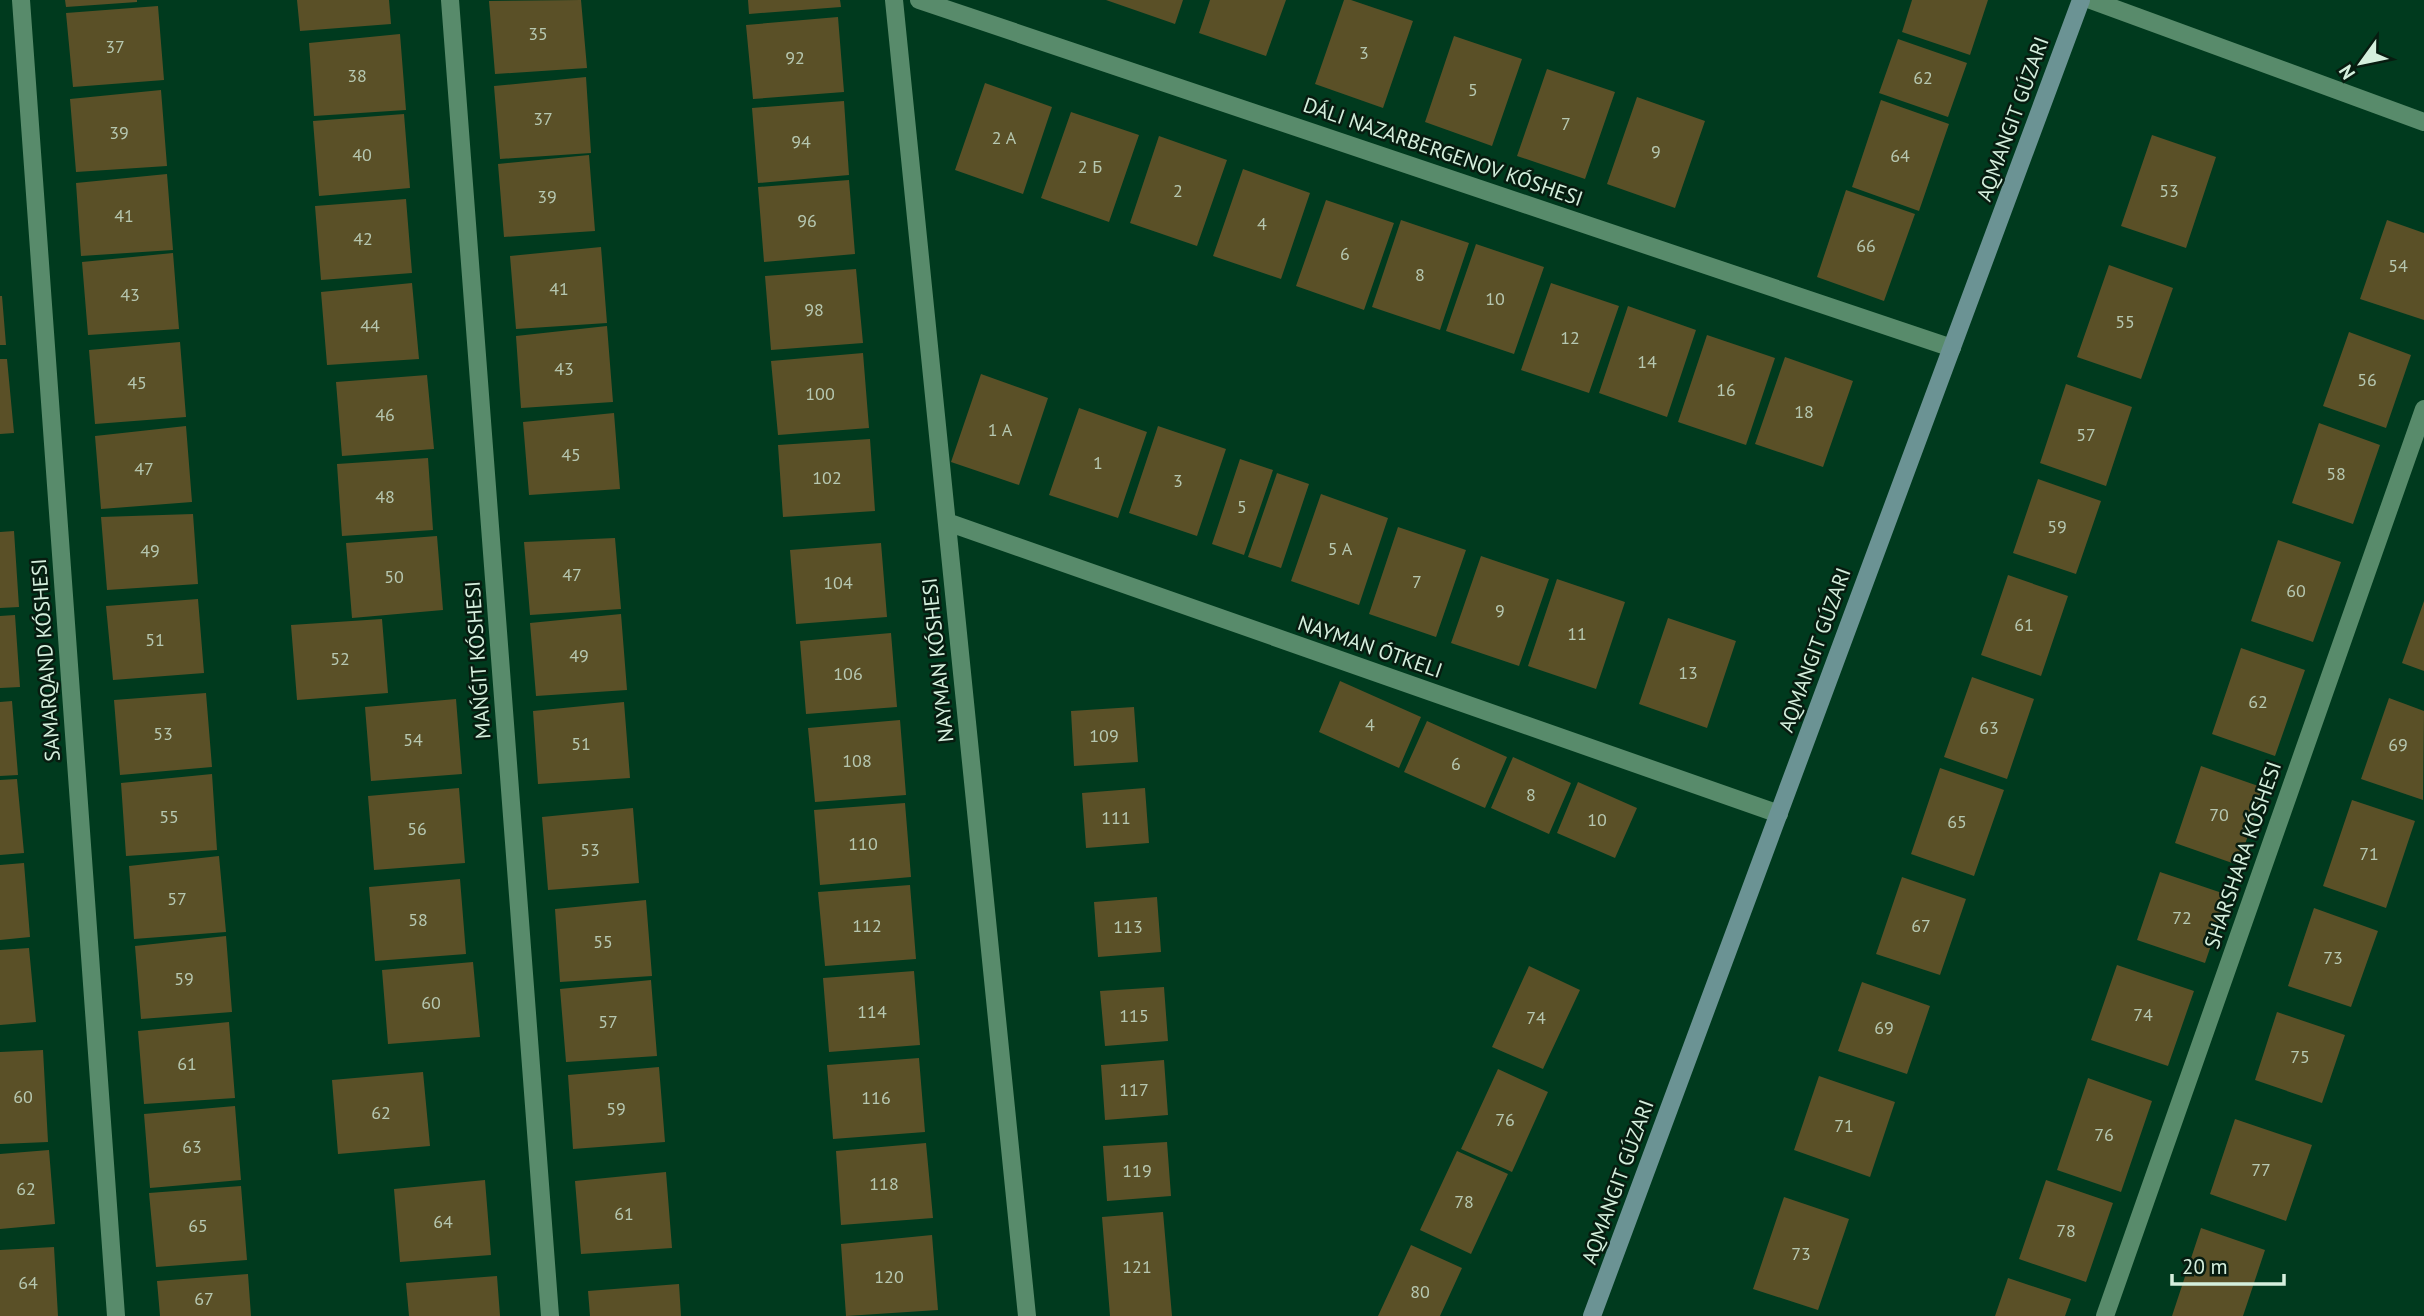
<svg xmlns="http://www.w3.org/2000/svg" width="2424" height="1316" viewBox="0 0 2424 1316" font-family="'PT Sans',sans-serif">
  <rect width="100%" height="100%" fill="#003a1e"/>
  <!-- building -->
  <path fill="#5a5027" d="M65 0H137V2L66 7Z
    M297 0H389L391 24 300 31Z
    M581 0 587 68 495 74 489 1Z
    M748 0H840L841 7 749 14Z
    M1106 0H1183L1175 24Z
    M1210 0H1286L1266 56 1199 33Z
    M1344 0H1351L1413 21 1383 108 1315 84Z
    M1912 0H1988L1970 55 1902 32Z
    M158 6 164 80 73 87 66 13Z
    M838 17 844 92 753 99 746 25Z
    M400 34 406 110 314 116 309 43Z
    M1454 36 1522 59 1492 146 1425 122Z
    M1898 39 1967 63 1948 117 1879 93Z
    M1547 69 1615 92 1585 179 1517 156Z
    M586 77 591 153 500 159 494 86Z
    M985 83 1052 107 1023 194 955 170Z
    M161 90 167 166 76 172 70 99Z
    M1637 97 1705 121 1675 208 1607 184Z
    M1881 100 1949 124 1919 211 1852 187Z
    M844 101 849 175 758 183 752 108Z
    M1071 112 1139 135 1109 222 1041 198Z
    M404 114 410 188 319 196 313 121Z
    M2152 135 2216 157 2186 248 2121 226Z
    M1159 136 1227 160 1197 246 1130 223Z
    M589 155 595 231 504 237 498 164Z
    M1243 169 1310 193 1281 279 1213 256Z
    M167 174 173 250 81 256 76 183Z
    M849 180 855 254 764 262 758 187Z
    M1846 190 1915 214 1884 301 1817 277Z
    M406 199 412 273 321 280 315 206Z
    M1326 200 1394 223 1364 310 1296 286Z
    M1401 220 1469 243 1440 330 1372 307Z
    M2387 220 2424 233V320L2360 299Z
    M1476 244 1544 267 1514 354 1446 331Z
    M601 247 607 323 516 329 510 256Z
    M173 253 179 329 88 335 82 262Z
    M2109 265 2173 288 2141 379 2077 357Z
    M856 269 863 343 771 350 765 276Z
    M412 283 419 359 327 365 321 292Z
    M1551 283 1619 306 1589 393 1521 370Z
    M0 296H2L6 345H0Z
    M1628 306 1696 330 1667 417 1599 393Z
    M607 326 613 402 521 408 516 336Z
    M2349 332 2411 355 2386 428 2323 406Z
    M1707 335 1775 358 1746 445 1678 422Z
    M180 342 186 417 95 424 89 350Z
    M863 353 869 428 778 435 771 361Z
    M1785 357 1853 381 1823 467 1755 444Z
    M0 359H7L14 433 0 434Z
    M981 374 1048 398 1019 485 951 462Z
    M427 375 434 449 342 456 336 382Z
    M2066 384 2132 407 2106 486 2040 463Z
    M1079 408 1147 432 1118 518 1049 495Z
    M614 413 620 489 529 495 523 422Z
    M2319 423 2380 445 2353 524 2292 503Z
    M186 426 192 502 101 509 95 436Z
    M1158 426 1226 449 1197 536 1129 513Z
    M870 439 875 511 783 517 778 445Z
    M428 458 433 530 342 536 337 464Z
    M1240 459 1273 470 1244 555 1212 544Z
    M1277 473 1309 484 1281 568 1248 557Z
    M2038 479 2101 501 2076 574 2013 553Z
    M1321 494 1388 518 1359 605 1291 581Z
    M193 514 198 584 107 590 101 517Z
    M1398 527 1466 550 1436 637 1369 614Z
    M14 531 19 607 0 608V532Z
    M437 536 443 610 352 618 346 543Z
    M615 538 621 609 530 615 524 542Z
    M2278 540 2341 562 2313 642 2251 621Z
    M881 543 887 617 796 624 790 550Z
    M1481 556 1549 579 1519 666 1451 643Z
    M2008 575 2068 596 2041 676 1981 655Z
    M1557 579 1625 602 1596 689 1528 666Z
    M198 599 204 673 113 680 106 606Z
    M2424 601V671L2402 663Z
    M621 614 627 690 536 696 530 623Z
    M15 615 20 687 0 688V616Z
    M1668 618 1736 641 1707 728 1639 704Z
    M382 619 388 693 297 700 291 625Z
    M891 633 897 707 806 714 800 641Z
    M2241 648 2305 670 2275 756 2212 734Z
    M1972 677 2034 699 2007 779 1944 757Z
    M1340 681 1421 717 1399 768 1319 732Z
    M206 693 212 767 120 775 114 700Z
    M2389 698 2424 711 2423 800 2361 779Z
    M456 699 462 774 371 781 365 707Z
    M12 701 18 775 0 776V702Z
    M624 702 630 778 538 784 533 711Z
    M1134 707 1138 762 1074 766 1071 711Z
    M900 720 906 795 815 802 808 728Z
    M1427 721 1507 757 1485 808 1404 772Z
    M1513 757 1571 783 1549 834 1491 808Z
    M2201 766 2264 788 2238 865 2175 843Z
    M1940 768 2004 790 1974 876 1911 854Z
    M212 774 217 850 126 856 121 783Z
    M17 779 24 853 0 855V780Z
    M1578 782 1637 808 1615 858 1557 833Z
    M459 788 465 863 374 870 368 796Z
    M1145 788 1149 843 1086 848 1082 793Z
    M2352 800 2415 821 2386 908 2323 886Z
    M905 803 911 877 820 885 814 810Z
    M633 808 639 883 548 890 542 817Z
    M219 856 226 932 134 939 129 866Z
    M24 863 30 937 0 940V865Z
    M2160 872 2228 895 2205 963 2137 940Z
    M1902 877 1966 899 1940 975 1876 954Z
    M460 879 466 954 375 961 369 887Z
    M910 885 916 959 825 966 818 892Z
    M1157 897 1161 952 1098 957 1094 902Z
    M646 900 652 976 560 982 555 909Z
    M2314 908 2378 931 2351 1007 2288 986Z
    M226 936 232 1012 141 1019 135 946Z
    M29 948 36 1022 0 1025V950Z
    M473 962 480 1037 388 1044 382 970Z
    M2117 965 2194 991 2168 1066 2091 1040Z
    M1529 966 1580 990 1543 1069 1492 1047Z
    M914 971 920 1045 829 1052 823 978Z
    M651 980 657 1056 566 1062 560 989Z
    M1862 982 1930 1006 1907 1074 1838 1051Z
    M1164 987 1168 1041 1105 1046 1100 991Z
    M2277 1012 2345 1035 2322 1103 2255 1080Z
    M229 1022 235 1098 144 1104 138 1031Z
    M43 1050 48 1142 0 1144V1052Z
    M919 1058 925 1132 833 1139 827 1065Z
    M1164 1060 1168 1115 1105 1120 1101 1065Z
    M659 1067 665 1142 573 1149 568 1075Z
    M1498 1069 1548 1092 1512 1172 1461 1149Z
    M423 1072 430 1146 338 1154 332 1080Z
    M1819 1076 1895 1102 1870 1177 1794 1150Z
    M2088 1078 2152 1101 2121 1192 2057 1170Z
    M235 1106 241 1180 150 1188 144 1114Z
    M2235 1119 2312 1145 2286 1221 2210 1194Z
    M1167 1142 1171 1196 1107 1201 1103 1146Z
    M926 1143 933 1218 841 1225 836 1151Z
    M49 1150 55 1224 0 1229V1154Z
    M1457 1151 1508 1174 1471 1254 1420 1230Z
    M666 1172 672 1248 581 1254 575 1181Z
    M485 1180 491 1255 400 1262 394 1189Z
    M2046 1180 2113 1203 2086 1282 2019 1259Z
    M241 1186 247 1260 156 1267 149 1193Z
    M1784 1197 1849 1219 1818 1310 1753 1289Z
    M1163 1212 1172 1316H1110L1102 1217Z
    M2201 1228 2265 1250 2243 1316H2172Z
    M932 1235 938 1310 846 1316 841 1244Z
    M1411 1245 1462 1268 1440 1316H1378Z
    M54 1247 58 1316H0V1250Z
    M248 1274 251 1316H160L157 1281Z
    M497 1276 500 1316H409L406 1283Z
    M2008 1278 2071 1299 2065 1316H1995Z
    M679 1284 681 1316H590L588 1291Z"/>
  <g fill="none" stroke-linecap="round" stroke-linejoin="round">
    <!-- street -->
    <path stroke="#588b6b" stroke-width="18" d="M21 0 116 1316
      M450 0 550 1316
      M894 0 1027 1316
      M919 0 1952 348
      M2091 0 2424 122
      M947 522 1779 814
      M2105 1316 2424 409"/>
    <!-- secondary -->
    <path stroke="#6b9394" stroke-width="18" d="M1592 1316 2081 0"/>
  </g>
  <g text-anchor="middle" stroke-width="5" stroke-linejoin="round" paint-order="stroke">
    <!-- number labels -->
    <g font-size="18" fill="#b6c7b0">
      <text x="538" y="40">35</text>
      <text x="115" y="53">37</text>
      <text x="1364" y="59">3</text>
      <text x="795" y="64">92</text>
      <text x="357" y="82">38</text>
      <text x="1923" y="84">62</text>
      <text x="1473" y="96">5</text>
      <text x="543" y="125">37</text>
      <text x="1566" y="130">7</text>
      <text x="119" y="139">39</text>
      <text x="1004" y="144">2 А</text>
      <text x="801" y="148">94</text>
      <text x="1656" y="158">9</text>
      <text x="362" y="161">40</text>
      <text x="1900" y="162">64</text>
      <text x="1090" y="173">2 Б</text>
      <text x="1178" y="197">2</text>
      <text x="2169" y="197">53</text>
      <text x="547" y="203">39</text>
      <text x="124" y="222">41</text>
      <text x="807" y="227">96</text>
      <text x="1262" y="230">4</text>
      <text x="363" y="245">42</text>
      <text x="1866" y="252">66</text>
      <text x="1345" y="260">6</text>
      <text x="2398" y="272">54</text>
      <text x="1420" y="281">8</text>
      <text x="559" y="295">41</text>
      <text x="130" y="301">43</text>
      <text x="1495" y="305">10</text>
      <text x="814" y="316">98</text>
      <text x="2125" y="328">55</text>
      <text x="370" y="332">44</text>
      <text x="1570" y="344">12</text>
      <text x="1647" y="368">14</text>
      <text x="564" y="375">43</text>
      <text x="2367" y="386">56</text>
      <text x="137" y="389">45</text>
      <text x="1726" y="396">16</text>
      <text x="820" y="400">100</text>
      <text x="1804" y="418">18</text>
      <text x="385" y="421">46</text>
      <text x="1000" y="436">1 А</text>
      <text x="2086" y="441">57</text>
      <text x="571" y="461">45</text>
      <text x="1098" y="469">1</text>
      <text x="144" y="475">47</text>
      <text x="2336" y="480">58</text>
      <text x="827" y="484">102</text>
      <text x="1178" y="487">3</text>
      <text x="385" y="503">48</text>
      <text x="1242" y="513">5</text>
      <text x="2057" y="533">59</text>
      <text x="1340" y="555">5 А</text>
      <text x="150" y="557">49</text>
      <text x="572" y="581">47</text>
      <text x="394" y="583">50</text>
      <text x="1417" y="588">7</text>
      <text x="838" y="589">104</text>
      <text x="2296" y="597">60</text>
      <text x="1500" y="617">9</text>
      <text x="2024" y="631">61</text>
      <text x="1577" y="640">11</text>
      <text x="155" y="646">51</text>
      <text x="579" y="662">49</text>
      <text x="340" y="665">52</text>
      <text x="1688" y="679">13</text>
      <text x="848" y="680">106</text>
      <text x="2258" y="708">62</text>
      <text x="1370" y="731">4</text>
      <text x="1989" y="734">63</text>
      <text x="163" y="740">53</text>
      <text x="1104" y="742">109</text>
      <text x="413" y="746">54</text>
      <text x="581" y="750">51</text>
      <text x="2398" y="751">69</text>
      <text x="857" y="767">108</text>
      <text x="1456" y="770">6</text>
      <text x="1531" y="801">8</text>
      <text x="2219" y="821">70</text>
      <text x="169" y="823">55</text>
      <text x="1116" y="824">111</text>
      <text x="1597" y="826">10</text>
      <text x="1957" y="828">65</text>
      <text x="417" y="835">56</text>
      <text x="863" y="850">110</text>
      <text x="590" y="856">53</text>
      <text x="2369" y="860">71</text>
      <text x="177" y="905">57</text>
      <text x="2182" y="924">72</text>
      <text x="418" y="926">58</text>
      <text x="867" y="932">112</text>
      <text x="1921" y="932">67</text>
      <text x="1128" y="933">113</text>
      <text x="603" y="948">55</text>
      <text x="2333" y="964">73</text>
      <text x="184" y="985">59</text>
      <text x="431" y="1009">60</text>
      <text x="872" y="1018">114</text>
      <text x="2143" y="1021">74</text>
      <text x="1134" y="1022">115</text>
      <text x="1536" y="1024">74</text>
      <text x="608" y="1028">57</text>
      <text x="1884" y="1034">69</text>
      <text x="2300" y="1063">75</text>
      <text x="187" y="1070">61</text>
      <text x="1134" y="1096">117</text>
      <text x="23" y="1103">60</text>
      <text x="876" y="1104">116</text>
      <text x="616" y="1115">59</text>
      <text x="381" y="1119">62</text>
      <text x="1505" y="1126">76</text>
      <text x="1844" y="1132">71</text>
      <text x="2104" y="1141">76</text>
      <text x="192" y="1153">63</text>
      <text x="2261" y="1176">77</text>
      <text x="1137" y="1177">119</text>
      <text x="884" y="1190">118</text>
      <text x="26" y="1195">62</text>
      <text x="1464" y="1208">78</text>
      <text x="624" y="1220">61</text>
      <text x="443" y="1228">64</text>
      <text x="198" y="1232">65</text>
      <text x="2066" y="1237">78</text>
      <text x="1801" y="1260">73</text>
      <text x="1137" y="1273">121</text>
      <text x="889" y="1283">120</text>
      <text x="28" y="1289">64</text>
      <text x="1420" y="1298">80</text>
      <text x="204" y="1305">67</text>
    </g>
    <!-- street labels -->
    <g font-size="21" fill="#d5efdd" stroke="#071c10">
      <text transform="translate(2013 119) rotate(-70)" y="7">AQMANGIT GÚZARI</text>
      <text transform="translate(1443 152) rotate(19)" y="7">DÁLI NAZARBERGENOV KÓSHESI</text>
      <text transform="translate(1370 647) rotate(19)" y="7">NAYMAN ÓTKELI</text>
      <text transform="translate(1815 650) rotate(-70)" y="7">AQMANGIT GÚZARI</text>
      <text transform="translate(46 660) rotate(-94)" y="7">SAMARQAND KÓSHESI</text>
      <text transform="translate(478 660) rotate(-94)" y="7">MAŃǴIT KÓSHESI</text>
      <text transform="translate(938 660) rotate(-96)" y="7">NAYMAN KÓSHESI</text>
      <text transform="translate(2243 855) rotate(-71)" y="7">SHARSHARA KÓSHESI</text>
      <text transform="translate(1618 1182) rotate(-70)" y="7">AQMANGIT GÚZARI</text>
    </g>
  </g>
  <!-- north arrow -->
  <g transform="translate(2361 63) rotate(237)" stroke="#071c10" stroke-width="5" paint-order="stroke">
  <path d="M0-5L12 26L0 18L-12 26Z" fill="#d5efdd"/>
  <text y="-10" font-size="19" font-weight="bold" text-anchor="middle" fill="#d5efdd">N</text>
  </g>
  <!-- scale -->
  <path d="M2172 1274v10h112v-10" fill="none" stroke="#d5efdd" stroke-width="3.5"/>
  <text x="2182" y="1274" font-size="21" fill="#d5efdd" stroke="#071c10" stroke-width="5" paint-order="stroke">20 m</text>
</svg>
